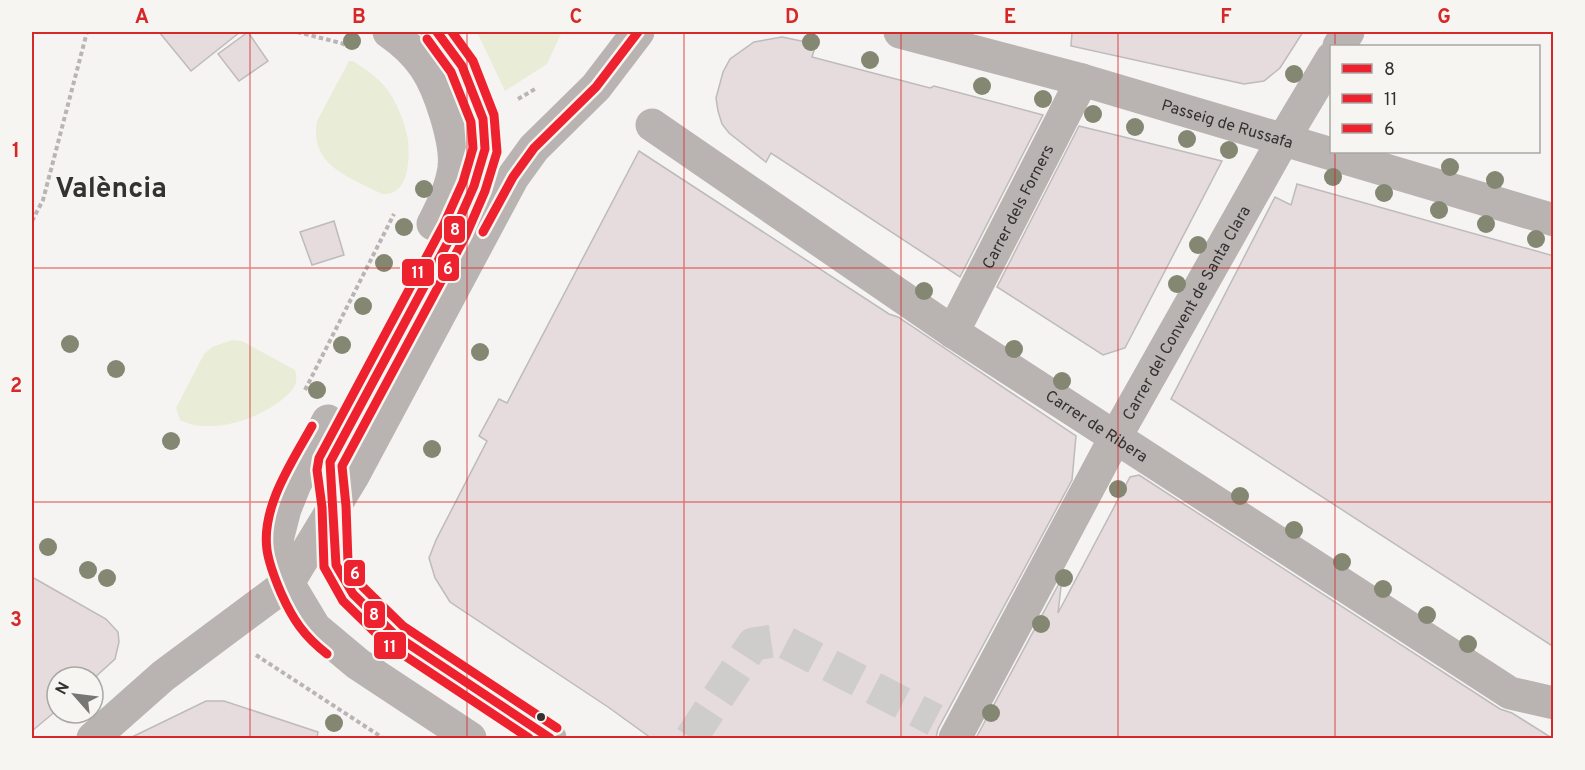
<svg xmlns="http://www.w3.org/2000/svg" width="1585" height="770" viewBox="0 0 1585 770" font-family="Overpass,sans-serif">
  <rect width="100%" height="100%" fill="#f6f4f2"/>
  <!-- green -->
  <path fill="#e9edd7" d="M477 32H553L561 34 547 64 505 91Z
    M349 61H353C367 70 382 80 391 95 399 108 405 124 408 139 410 159 409 197 382 194 350 177 309 166 317 121Z
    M232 340 242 341 295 370C299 384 294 389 284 398 260 419 210 436 180 420L176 408 204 354 212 347Z"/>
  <!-- building -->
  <path fill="#e6dbdd" stroke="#bdbbbb" stroke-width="1.5" d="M159 32H240L191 71Z
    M248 32 268 61 239 81 218 54Z
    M1072 32H1303L1280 68 1264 81 1244 84 1071 46Z
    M782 37 816 44 812 57 930 88 934 86 1043 115 960 277 771 153 766 162 729 133 722 124 718 111 716 98 723 72 730 59 754 42Z
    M1079 126 1222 161 1125 348 1103 355 997 287Z
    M639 151 889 314 898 317 1076 436 1072 480 938 729 936 738H651L608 707 450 602 435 578 429 558 436 540 487 441 479 436 499 399 507 403Z
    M1297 184 1554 256V647L1171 399 1275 197 1291 205Z
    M334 221 344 255 312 265 300 232Z
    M1139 475 1500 709 1512 713 1552 738H976L1062 578 1058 613 1130 477Z
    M32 577 106 619 118 632 119 642 115 659 93 679V677H57V710L32 731Z
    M206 701H224L318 732 317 738H130Z"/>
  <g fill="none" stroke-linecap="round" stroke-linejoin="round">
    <!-- minor-tunnel -->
    <path stroke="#cfcdcb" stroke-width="33" stroke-dasharray="33 16" stroke-linecap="butt" d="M691 738 753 644 781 640 935 720"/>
    <!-- path -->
    <path stroke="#bab4b4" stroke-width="4" stroke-dasharray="4.5 3" stroke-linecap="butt" d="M297 32 341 43 354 49
      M518 99 535 89
      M32 221 43 200 87 32
      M305 390 394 214
      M256 655 383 738"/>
    <!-- minor -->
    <g stroke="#b9b3b2" stroke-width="33">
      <path d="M389 32C402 41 416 54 425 67 440 89 457 143 454 168 451 189 442 206 433 224"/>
      <path d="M437 32 462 66 483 119 485 149 474 186 455 229 330 462 329 469 334 506 336 565 353 594 395 635 550 738"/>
      <path id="s1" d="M900 32 1082 80 1554 220"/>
      <path d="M1339 46 1348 32"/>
      <path id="s2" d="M652 125 953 332 1510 693 1554 703"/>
      <path id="s3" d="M953 332 1082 80"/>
      <path d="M328 421 295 484 285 509 277 540 288 583 315 628 358 664 470 738"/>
      <path d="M93 738 163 676 288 583 353 476 513 177 534 148 596 87 638 32"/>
      <path id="s4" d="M955 738 1115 438 1283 140 1332 58"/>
    </g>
    <defs>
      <path id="bus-1" d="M437 32 462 66 483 119 485 149 474 186 455 229 330 462 336 565 353 594 395 635 550 738
        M483 232 513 177 534 148 596 87 638 32"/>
      <path id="bus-2" d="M427 39 451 72 471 122 473 148 463 182 444 224 319 458 317 470 322 507 324 567 343 601 387 644 529 738
        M312 426C292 462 261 507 267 550 269 564 275 579 281 593 293 620 304 636 327 654"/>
      <path id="bus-3" d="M452 32 473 61 494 115 497 152 485 191 466 235 342 466 346 506 348 562 363 587 403 626 557 728"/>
    </defs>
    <!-- bus-1 casing -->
    <use href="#bus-1" stroke="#f7f5f1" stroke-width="14"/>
    <!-- bus-2 casing -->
    <use href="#bus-2" stroke="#f7f5f1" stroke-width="14"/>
    <!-- bus-3 casing -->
    <use href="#bus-3" stroke="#f7f5f1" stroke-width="14"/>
    <!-- bus-1 -->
    <use href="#bus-1" stroke="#ed222e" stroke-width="9"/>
    <!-- bus-2 -->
    <use href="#bus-2" stroke="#ed222e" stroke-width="9"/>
    <!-- bus-3 -->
    <use href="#bus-3" stroke="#ed222e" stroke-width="9"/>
  </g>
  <!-- trees -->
  <g fill="#848771">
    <circle cx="352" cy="41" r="9"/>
    <circle cx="811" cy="42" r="9"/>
    <circle cx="870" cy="60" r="9"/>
    <circle cx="1294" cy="74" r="9"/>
    <circle cx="982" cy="86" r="9"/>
    <circle cx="1043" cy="99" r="9"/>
    <circle cx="1093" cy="114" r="9"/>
    <circle cx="1135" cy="127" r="9"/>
    <circle cx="1187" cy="139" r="9"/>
    <circle cx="1229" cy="150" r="9"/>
    <circle cx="1450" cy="167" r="9"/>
    <circle cx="1333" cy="177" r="9"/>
    <circle cx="1495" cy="180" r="9"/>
    <circle cx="424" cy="189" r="9"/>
    <circle cx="1384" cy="193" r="9"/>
    <circle cx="1439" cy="210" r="9"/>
    <circle cx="1486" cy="224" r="9"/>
    <circle cx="404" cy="227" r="9"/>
    <circle cx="1536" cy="239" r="9"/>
    <circle cx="1198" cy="245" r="9"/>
    <circle cx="384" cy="263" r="9"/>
    <circle cx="1177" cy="284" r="9"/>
    <circle cx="924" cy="291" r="9"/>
    <circle cx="363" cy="306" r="9"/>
    <circle cx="70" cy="344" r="9"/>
    <circle cx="342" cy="345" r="9"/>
    <circle cx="1014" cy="349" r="9"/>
    <circle cx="480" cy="352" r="9"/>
    <circle cx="116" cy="369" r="9"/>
    <circle cx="1062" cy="381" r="9"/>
    <circle cx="317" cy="390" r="9"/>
    <circle cx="171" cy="441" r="9"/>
    <circle cx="432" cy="449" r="9"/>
    <circle cx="1118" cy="489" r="9"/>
    <circle cx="1240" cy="496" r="9"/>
    <circle cx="1294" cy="530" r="9"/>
    <circle cx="48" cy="547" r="9"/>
    <circle cx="1342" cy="562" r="9"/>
    <circle cx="88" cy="570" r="9"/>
    <circle cx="107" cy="578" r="9"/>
    <circle cx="1064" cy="578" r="9"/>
    <circle cx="1383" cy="589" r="9"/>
    <circle cx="1427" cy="615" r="9"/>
    <circle cx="1041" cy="624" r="9"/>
    <circle cx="1468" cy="644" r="9"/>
    <circle cx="991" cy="713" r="9"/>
    <circle cx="334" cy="723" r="9"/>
  </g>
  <!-- grid -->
  <path fill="none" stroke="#d62828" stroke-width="1.5" stroke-opacity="0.55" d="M250 32V738M467 32V738M684 32V738M901 32V738M1118 32V738M1335 32V46M1335 152V738M32 268H1554M32 502H1554"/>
  <!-- markers -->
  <circle fill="#333231" stroke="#f7f5f1" stroke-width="2" cx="541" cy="717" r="5"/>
  <g text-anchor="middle" stroke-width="5" stroke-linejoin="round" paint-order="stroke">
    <!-- street labels -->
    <g font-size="16" fill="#333231" stroke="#f7f5f1">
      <text dy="6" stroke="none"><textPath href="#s1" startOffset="340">Passeig de Russafa</textPath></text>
      <text dy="6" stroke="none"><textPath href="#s3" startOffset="141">Carrer dels Forners</textPath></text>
      <text dy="6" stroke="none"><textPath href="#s4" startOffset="484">Carrer del Convent de Santa Clara</textPath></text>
      <text dy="6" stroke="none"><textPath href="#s2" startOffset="537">Carrer de Ribera</textPath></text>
    </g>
    <!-- town labels -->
    <g font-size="28" font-weight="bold" fill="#333231" stroke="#f7f5f1">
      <text x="111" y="197">València</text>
    </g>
  </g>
  <g stroke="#f7f5f1" stroke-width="2">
    <rect x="443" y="215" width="23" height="29" rx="6" fill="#ed222e"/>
    <rect x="437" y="253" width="23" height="29" rx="6" fill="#ed222e"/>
    <rect x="401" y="258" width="34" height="29" rx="6" fill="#ed222e"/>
    <rect x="343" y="559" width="23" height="28" rx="6" fill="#ed222e"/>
    <rect x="363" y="600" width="23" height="29" rx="6" fill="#ed222e"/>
    <rect x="373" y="631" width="34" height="29" rx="6" fill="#ed222e"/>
  </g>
  <g font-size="16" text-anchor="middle" font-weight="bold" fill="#fff">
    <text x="455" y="235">8</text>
    <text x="448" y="274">6</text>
    <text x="418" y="278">11</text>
    <text x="355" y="579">6</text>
    <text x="374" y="620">8</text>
    <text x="390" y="652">11</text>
  </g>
  <!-- border -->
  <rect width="1585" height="770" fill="none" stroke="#f7f5f1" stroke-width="66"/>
  <!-- legend -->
  <rect x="1330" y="45" width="210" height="108" fill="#f7f5f1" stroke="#a9a7a4" stroke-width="1.5"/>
  <rect x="1342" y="64" width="30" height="9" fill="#ed222e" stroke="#a9a7a4" stroke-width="1.5"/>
  <text x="1384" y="75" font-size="18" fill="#333231">8</text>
  <rect x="1342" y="94" width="30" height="9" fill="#ed222e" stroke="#a9a7a4" stroke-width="1.5"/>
  <text x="1384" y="105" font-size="18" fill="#333231">11</text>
  <rect x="1342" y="124" width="30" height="9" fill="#ed222e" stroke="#a9a7a4" stroke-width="1.5"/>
  <text x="1384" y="135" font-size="18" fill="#333231">6</text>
  <!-- north arrow -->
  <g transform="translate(75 695) rotate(298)"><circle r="28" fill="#f7f5f1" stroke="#a9a7a4" stroke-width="1.5"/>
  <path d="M0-4.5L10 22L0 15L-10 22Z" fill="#777675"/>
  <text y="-9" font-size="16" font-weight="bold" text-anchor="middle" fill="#333231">N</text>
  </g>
  <rect x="33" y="33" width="1519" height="704" fill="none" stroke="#d62828" stroke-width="2"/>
  <g font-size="20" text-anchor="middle" font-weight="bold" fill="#d62828">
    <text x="142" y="23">A</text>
    <text x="359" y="23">B</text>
    <text x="576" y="23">C</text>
    <text x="792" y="23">D</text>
    <text x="1010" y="23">E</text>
    <text x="1226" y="23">F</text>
    <text x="1444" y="23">G</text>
    <text x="16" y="157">1</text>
    <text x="16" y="392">2</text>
    <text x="16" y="626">3</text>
  </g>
</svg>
